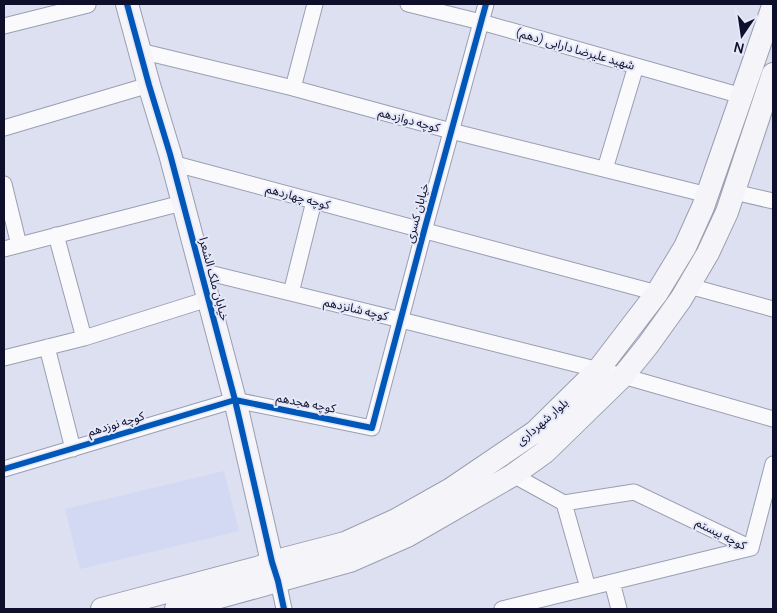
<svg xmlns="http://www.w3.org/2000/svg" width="777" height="613" viewBox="0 0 777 613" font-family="Manrope,'Noto Sans Arabic',sans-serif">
  <rect width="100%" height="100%" fill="#dce0f1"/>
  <!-- built -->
  <path fill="#d3d9f3" d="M224 471 239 531 80 569 65 509Z"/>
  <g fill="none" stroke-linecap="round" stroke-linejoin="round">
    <defs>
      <path id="street" d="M408 4 481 22 742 96
        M4 26 88 5
        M140 51 293 88 451 131 708 195
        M293 88 315 4
        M4 128 149 85
        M172 163 657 293
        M605 169 636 66
        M4 184 19 245
        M734 192 773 201
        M56 235 84 338
        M4 249 182 203
        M201 271 401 320 623 376 773 419
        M689 286 773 309
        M291 293 314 201
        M47 347 73 449
        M4 358 84 338 208 299
        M4 469 235 400 372 428 424 231 486 4
        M513 475 564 503 634 492 751 548
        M564 503 588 588
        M751 548 773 464
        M278 581 284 609
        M612 582 619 609
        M502 609 751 548"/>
      <path id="secondary" d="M127 4 149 85 170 154 235 400 272 562 276 576
        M102 609 260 567 272 562 345 543 396 520 451 489 535 432 598 370 657 293 685 247 703 207 773 6
        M176 609 350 561 407 536 513 475 545 452 623 376 648 345 681 299 708 253 727 212 773 74"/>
    </defs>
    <!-- street casing -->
    <use href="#street" stroke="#9a9eb2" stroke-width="17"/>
    <!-- secondary casing -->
    <use href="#secondary" stroke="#9a9eb2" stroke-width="24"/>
    <!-- street -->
    <use href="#street" stroke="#fafafd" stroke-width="15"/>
    <!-- secondary -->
    <use href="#secondary" stroke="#f5f4f8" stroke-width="22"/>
    <defs>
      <path id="cycleway" d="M127 4 149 85 170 154 235 400 272 562 278 581 284 609
        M4 469 235 400 372 428 424 231 486 4"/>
    </defs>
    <!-- cycleway casing -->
    <use href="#cycleway" stroke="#e5e8f8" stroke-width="9"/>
    <!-- cycleway -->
    <use href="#cycleway" stroke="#0057b8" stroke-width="6"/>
  </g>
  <g text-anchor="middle" stroke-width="4" stroke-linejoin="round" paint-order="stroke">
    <!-- street labels -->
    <g font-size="12" fill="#0e102b" stroke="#e5e8f8">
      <text transform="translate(575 49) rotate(16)" y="4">شهید علیرضا دارابی (دهم)</text>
      <text transform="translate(409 120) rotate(15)" y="4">کوچه دوازدهم</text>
      <text transform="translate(298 197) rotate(15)" y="4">کوچه چهاردهم</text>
      <text transform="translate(417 213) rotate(-75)" y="4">خیابان کسری</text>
      <text transform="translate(214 279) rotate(75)" y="4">خیابان ملک الشعرا</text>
      <text transform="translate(356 309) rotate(13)" y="4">کوچه شانزدهم</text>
      <text transform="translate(306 403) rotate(11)" y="4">کوچه هجدهم</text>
      <text transform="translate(542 422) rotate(-41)" y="4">بلوار شهرداری</text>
      <text transform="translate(116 424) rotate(-17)" y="4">کوچه نوزدهم</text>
      <text transform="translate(721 534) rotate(27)" y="4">کوچه بیستم</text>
    </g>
  </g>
  <!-- border -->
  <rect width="777" height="613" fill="none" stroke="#0e102b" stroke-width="10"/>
  <!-- north arrow -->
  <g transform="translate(742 35) rotate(193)" stroke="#e5e8f8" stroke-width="4" paint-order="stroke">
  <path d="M0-4L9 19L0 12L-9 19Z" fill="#0e102b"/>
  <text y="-8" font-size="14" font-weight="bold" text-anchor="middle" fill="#0e102b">N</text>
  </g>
</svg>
